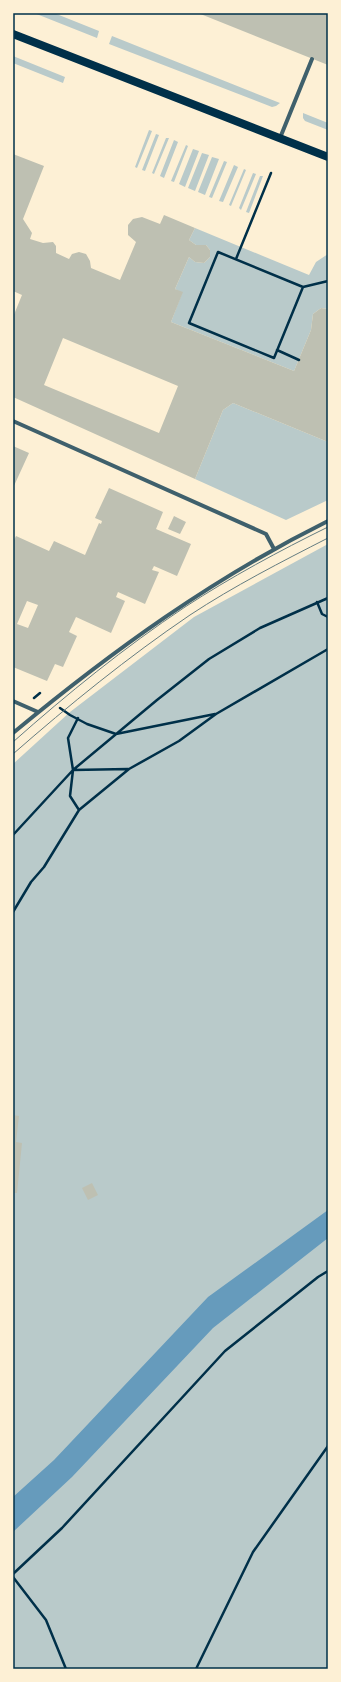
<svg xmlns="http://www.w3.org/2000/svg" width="341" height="1682" viewBox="0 0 341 1682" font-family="Manrope,sans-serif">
  <rect width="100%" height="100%" fill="#fdf0d5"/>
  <!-- green -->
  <path fill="#b9caca" d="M34 13H54L99 31 97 38Z
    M112 36 280 103 276 106 272 107 109 44Z
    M13 56 65 77 63 83 13 63Z
    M303 113 328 123V130L305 121 303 118Z
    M149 130 152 131 137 168 135 167Z
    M156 134 159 135 145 171 142 170Z
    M166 138H169L154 174 152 173Z
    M174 140 178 142 164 178 160 176Z
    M186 145 188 146 174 182 171 181Z
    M193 149 199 151 185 187 179 184Z
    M202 153 209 155 195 191 188 188Z
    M212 157 219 159 205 195 198 192Z
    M224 161 227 162 212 198 209 197Z
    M234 165 238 167 223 202 219 201Z
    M244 169 246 170 231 206 229 205Z
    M253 173 256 174 241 210 239 208Z
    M260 176H263L249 213 246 212Z
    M195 228 309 275 316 262 328 254V309L321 308 313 314 311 330 294 371 171 322 182 293 175 289 189 257 195 262 204 263 210 257V250L206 245H196L189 240Z
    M233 403 328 442V500L286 520 195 479 223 410Z
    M328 544V1669H13V764L70 712 194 617Z"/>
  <!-- water -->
  <path fill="#669bbc" d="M328 1210V1238L213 1328 72 1477 13 1532V1497L54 1460 208 1297Z"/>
  <!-- building -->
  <path fill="#bec0b2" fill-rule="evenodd" d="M198 13H325L328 14V65Z
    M13 154 44 166 23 219 32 233 30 239 43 243 53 242 56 246V253L69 259 72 254 79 252 86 254 90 261 91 268 120 280 136 242 128 235V225L133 219 142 217 160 224 164 215 195 228 189 240 196 245H206L210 250V257L204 263 195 262 189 257 175 289 183 292 171 322 294 371 311 330 313 314 321 308 328 309V442L233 403 223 410 195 479 13 397V317L22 295 13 291ZM63 338 178 386 159 433 44 385Z
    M13 446 29 453 13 488Z
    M109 488 163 512 156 529 191 544 177 576 154 566 152 570 159 572 145 604 118 592 116 597 125 601 111 633 76 617 69 632 77 636 63 667 55 664 47 681 13 667V542L16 536 49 551 54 541 85 555 99 523 101 524 102 521 95 518ZM27 601 38 605 28 628 17 624Z
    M174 516 186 522 180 534 168 529Z
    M13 1115 19 1116 16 1142 22 1143 17 1193H13Z
    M92 1183 98 1195 88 1200 82 1188Z"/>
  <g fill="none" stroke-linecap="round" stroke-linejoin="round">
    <!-- path -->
    <path stroke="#003049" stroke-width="2.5" d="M236 259 271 173
      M303 287 274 358 189 323 218 252 303 287 328 281
      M277 350 299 360
      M317 602 322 614 328 617
      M34 698 40 693
      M60 708 70 715 87 724 116 734 215 714
      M78 718 68 738 73 770 70 796 79 810
      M73 770 128 769
      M13 835 73 770 157 700 209 659 260 628 328 598
      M13 912 31 882 44 867 79 810 129 769 179 741 216 714 328 649
      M13 1574 62 1528 225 1351 318 1277 328 1271
      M13 1577 46 1620 66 1669
      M196 1669 253 1552 328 1446"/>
    <!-- minor -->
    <path stroke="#3f606c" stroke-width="4" d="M280 138 312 59
      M13 421 266 534 274 549
      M13 701 38 712
      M13 733C112 651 213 578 328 521"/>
    <!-- secondary -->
    <path stroke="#003049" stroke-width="8" d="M13 34 328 157"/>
    <!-- tram -->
    <path stroke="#657d81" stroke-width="1" d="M13 742C67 694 125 647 185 607 231 577 279 551 328 527
      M13 754C69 705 128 657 190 615 234 586 281 562 328 538"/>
  </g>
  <!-- border -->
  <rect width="341" height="1682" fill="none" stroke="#fdf0d5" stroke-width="28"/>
  <rect x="14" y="14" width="313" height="1654" fill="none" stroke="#003049" stroke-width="1.5"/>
</svg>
